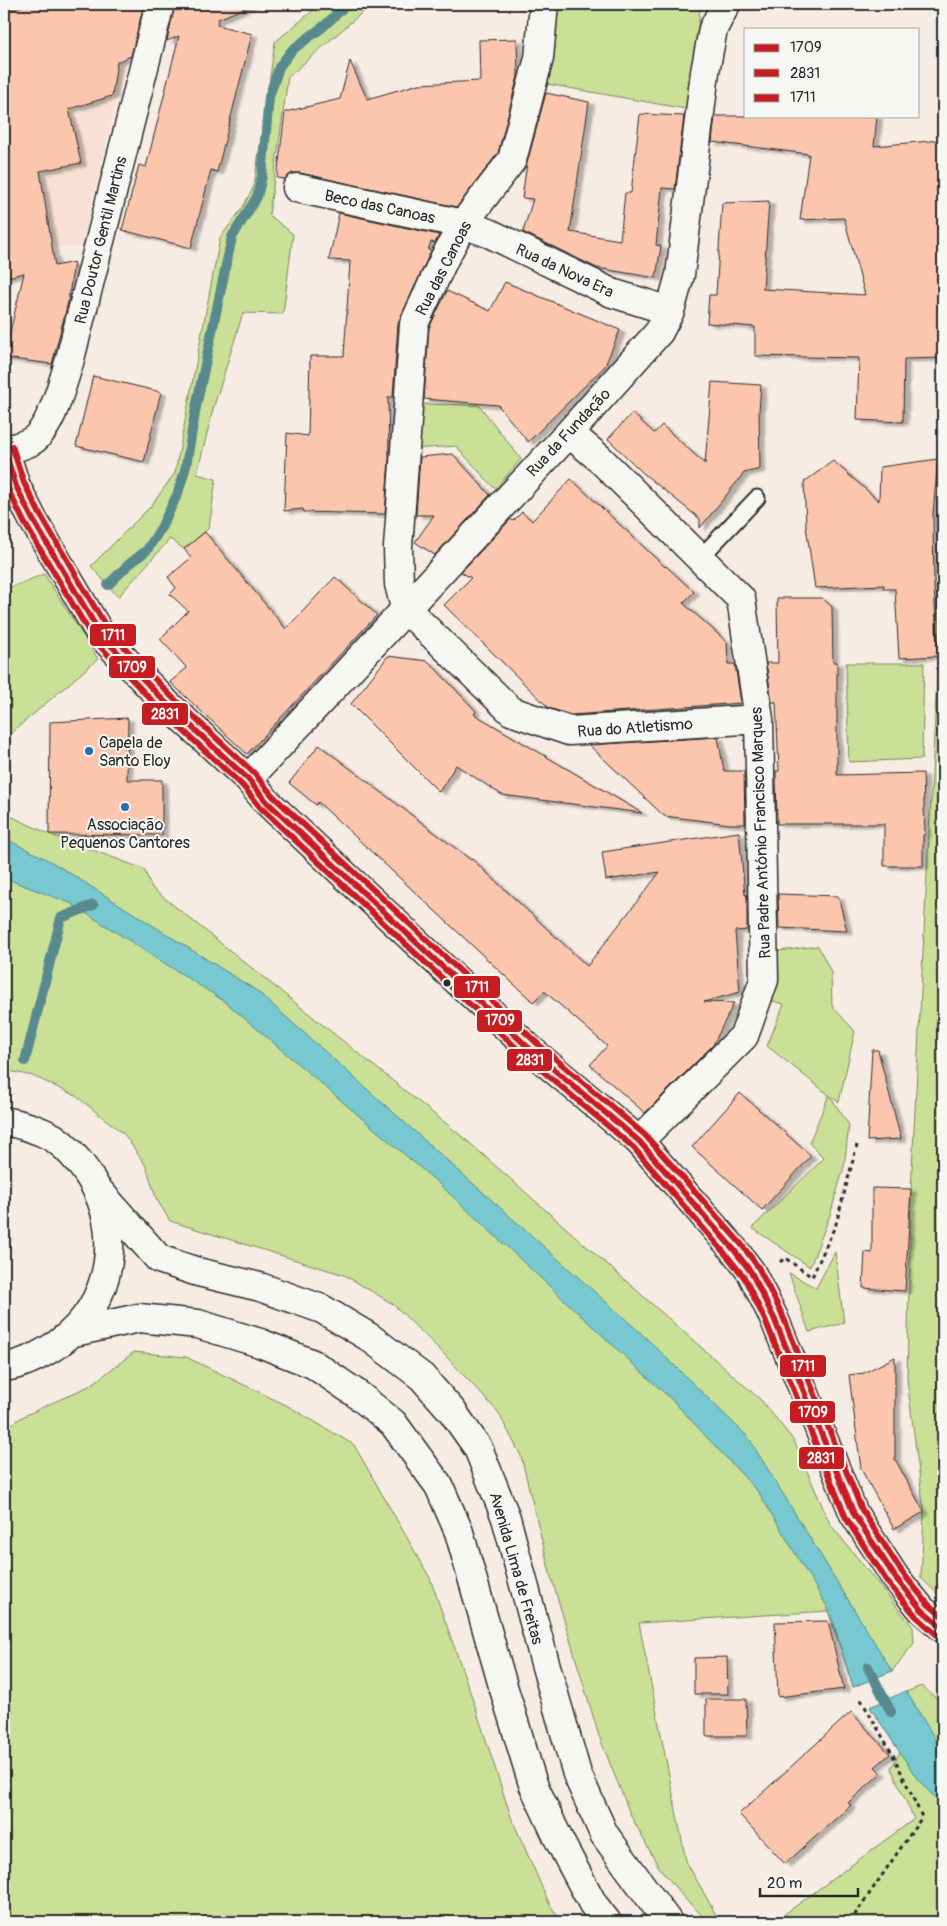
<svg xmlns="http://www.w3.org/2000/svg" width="947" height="1926" viewBox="0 0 947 1926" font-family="Pangolin,sans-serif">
  <defs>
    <filter id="shadow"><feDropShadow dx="5.5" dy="3" stdDeviation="1" flood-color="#0004"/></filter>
  </defs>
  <rect width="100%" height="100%" fill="#f7ece4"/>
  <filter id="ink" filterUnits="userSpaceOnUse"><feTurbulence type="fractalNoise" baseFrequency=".02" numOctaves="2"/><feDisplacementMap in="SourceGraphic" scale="10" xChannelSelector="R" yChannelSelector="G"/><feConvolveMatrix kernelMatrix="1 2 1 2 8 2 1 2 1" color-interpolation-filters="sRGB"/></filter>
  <g filter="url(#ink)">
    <!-- built -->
    <path fill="#f8e1d4" d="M4 4H140L81 247H4Z"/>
    <!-- green -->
    <path fill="#cae096" stroke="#7a8660" d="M321 4H372L288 77 269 215 293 234 283 314 243 313 213 409 197 474 216 479 209 528 184 549 170 539 118 597 91 566 151 506 175 473 220 238 243 207 254 186 275 42Z
      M555 4H701L686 109 547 84Z
      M943 134V330L940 295 941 140Z
      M415 404 479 405 521 459 495 489 456 446 414 449Z
      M943 456V1599L921 1578 924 1512 907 1379 911 1189 938 656Z
      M44 574 98 659 4 739V590Z
      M846 663H924L922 759 849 762Z
      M4 813 49 834 144 869 152 888 464 1138 762 1401 794 1441 830 1524 913 1627 914 1643 892 1671 853 1687 828 1611 639 1623 686 1861 720 1922H709L685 1899 658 1866 631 1816 599 1736 550 1573 521 1456 498 1412 443 1353 393 1304 344 1275 170 1221 156 1198 146 1166 124 1134 76 1096 33 1076 4 1070Z
      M818 946 831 972 832 1006 855 1031 839 1102 830 1096 849 1125 844 1167 830 1215 810 1267 752 1228 824 1158 809 1143 829 1095 767 1046 784 1004 769 1000 779 951Z
      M835 1252 844 1323 809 1332 789 1273 816 1288Z
      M134 1352 186 1357 288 1406 354 1445 430 1578 473 1700 511 1817 550 1905 562 1922H4V1429L24 1416 91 1385Z
      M921 1686 943 1703V1922H774L914 1819 891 1768 900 1752 870 1707Z"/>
    <!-- water -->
    <path fill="#77c8d0" stroke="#59898e" d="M4 838 52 862 257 991 642 1334 748 1437 892 1671 853 1687 829 1610 759 1493 673 1401 438 1183 224 1001 70 903 4 878Z
      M906 1691 943 1752V1806L918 1780 870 1707Z"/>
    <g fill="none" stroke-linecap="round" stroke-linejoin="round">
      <!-- stream -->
      <path stroke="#59898e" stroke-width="10" d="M108 585 127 566 147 550 161 528 178 493 186 466 196 407 232 237 257 197 262 176 269 97 279 67 292 50 324 26 347 4
        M25 1061 61 918 93 905
        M868 1667 891 1712"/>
    </g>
    <!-- building -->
    <path fill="#fcc6ae" stroke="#2b2b2b" filter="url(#shadow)" d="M28 4H144L131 56 117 62 112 96 69 109 81 163 40 171 55 266 74 262 68 302 52 364 4 358 24 273 4 278V12Z
      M175 4H254L218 19 217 25 252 34 217 172 211 170 191 248 122 230 139 165 146 167 179 36 167 41Z
      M517 39 518 76 498 153 457 207 300 173H292L285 179 277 178 285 112 340 99 350 61 367 99 419 84 480 81 479 40Z
      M546 93 589 102 570 232 620 240 625 193H631L640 114 684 116 675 189 662 188 656 245 661 246 656 278 597 268 523 232 533 199 522 198 527 163Z
      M715 116H877L874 146 941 140 940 295 943 330V358L904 359 903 422 857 420 859 358 755 356V327L707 323 709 295H716L722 203 769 201 763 289 865 295 844 218 800 220 809 154 712 142Z
      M339 213 439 235 435 243 431 242 428 250 431 251 398 323 393 397H388L389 459 385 514 304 512 303 509 284 511 287 433 308 436 310 356H344L350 261 329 260Z
      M505 282 620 330 605 366 528 442 498 405 424 399 429 328 447 291 490 311Z
      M93 376 161 392 144 462 76 446Z
      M712 382 761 385 759 411 760 469 744 473 700 528V519L643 473 608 439 632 413 654 433 662 425 705 464Z
      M453 454 490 495 435 555 415 542 434 515H416L420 457Z
      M938 459 933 514 934 587 938 656 899 658 895 589H884V585L815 588 806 526 804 482 833 461 879 501 880 467Z
      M571 479 665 567 666 566 694 592 683 603 727 642 728 664H735L741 703 571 715 549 708 444 605 471 578 461 572 511 519 513 521 522 512 532 521Z
      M205 532 286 629 335 577 377 615 247 754 170 682 187 668 160 639 188 611 170 594 176 588 168 577 191 558 184 549Z
      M777 598H822L832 607 833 662H837V775L923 773 925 835H923V866H884V824H777L776 771H779L776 702H772L766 663H778Z
      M388 656 428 661 476 711 474 714 642 813 502 795 456 765 439 792 351 704Z
      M128 718 127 780H162V835L49 834 50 722Z
      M718 737 724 771H744L745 824H730L664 816 589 745Z
      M319 745 471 860 472 859 587 966 660 872 606 880 602 852 739 832 745 895H747V930L735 931 740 992 704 1002 734 1003 713 1045 645 1113 590 1065 607 1046 544 991 533 1002 318 802 316 805 289 783Z
      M778 894 838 896 847 931 779 928Z
      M872 1050H878L901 1139 867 1141Z
      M740 1093 811 1156 762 1210 692 1147Z
      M872 1188 911 1189 905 1291 863 1288 865 1252 872 1253Z
      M895 1357V1459L924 1512 894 1529 861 1469 849 1375 864 1373Z
      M828 1621 844 1689 778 1697 775 1622Z
      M727 1657 728 1694H694V1658Z
      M706 1699H746L747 1736H706Z
      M851 1712 890 1754 875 1767 881 1773 848 1803 851 1805 785 1864 739 1814Z"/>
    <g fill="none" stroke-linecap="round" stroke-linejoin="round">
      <defs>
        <path id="lane" d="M700 558 757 498"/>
        <path id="street" d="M297 188 463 224 491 234 612 293 670 311
          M569 433 599 458 741 599 759 719 764 980 744 1036 639 1141
          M4 451C12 448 22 446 30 442 51 431 62 384 69 363L160 4
          M405 608 399 584 398 547 414 324 444 259 463 224 512 160 539 58 544 4
          M405 608 511 711 569 731 759 719
          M248 779 569 433 659 332 670 311 680 275 705 72 713 29 726 4"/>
        <path id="secondary" d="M4 449 16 486 32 518 101 635 166 703 248 779 267 802 532 1051 639 1141 735 1251 751 1272 774 1318 854 1514 895 1577 922 1610 943 1628
          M4 1121C21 1124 38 1129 54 1138 67 1147 79 1161 88 1174 124 1230 114 1302 59 1343 43 1354 23 1365 4 1367
          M99 1191 159 1259 198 1272 260 1287 322 1309 369 1337 422 1377 452 1411 478 1448 506 1518 545 1663 577 1774 604 1834 668 1922
          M74 1332 139 1318 198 1324 260 1343 313 1364 357 1394 393 1423 439 1486 459 1532 503 1686 533 1784 560 1842 593 1904 607 1922"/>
      </defs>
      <!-- lane casing -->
      <use href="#lane" stroke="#2b2b2b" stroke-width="19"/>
      <!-- street casing -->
      <use href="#street" stroke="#2b2b2b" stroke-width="31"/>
      <!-- secondary casing -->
      <use href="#secondary" stroke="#2b2b2b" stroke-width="31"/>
      <!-- path -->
      <path stroke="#2b2b2b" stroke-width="3" stroke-dasharray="4 4" stroke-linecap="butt" d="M780 1262 785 1258 812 1277 836 1224 857 1145
        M850 1922 922 1817 893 1755 860 1698"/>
      <!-- lane -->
      <use href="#lane" stroke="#f6f6f2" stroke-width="15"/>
      <!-- street -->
      <use href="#street" stroke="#f6f6f2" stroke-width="28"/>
      <!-- secondary -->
      <use href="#secondary" stroke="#f6f6f2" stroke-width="28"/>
      <defs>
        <path id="bus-1" d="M4 449 16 486 32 518 101 635 166 703 248 779 267 802 532 1051 639 1141 735 1251 751 1272 774 1318 854 1514 895 1577 922 1610 943 1628"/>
        <path id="bus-2" d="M4 477 8 489 24 522 94 640 160 709 242 785 261 808 526 1057 633 1147 728 1257 744 1277 766 1322 846 1518 888 1583 916 1616 937 1635"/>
        <path id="bus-3" d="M12 446 24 483 40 514 108 630 172 697 254 773 273 796 538 1044 645 1135 742 1245 758 1267 782 1314 862 1510 902 1572 928 1604 943 1617"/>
      </defs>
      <!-- bus-1 casing -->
      <use href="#bus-1" stroke="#f6f6f2" stroke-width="10"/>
      <!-- bus-2 casing -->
      <use href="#bus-2" stroke="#f6f6f2" stroke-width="10"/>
      <!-- bus-3 casing -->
      <use href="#bus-3" stroke="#f6f6f2" stroke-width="10"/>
      <!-- bus-1 -->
      <use href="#bus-1" stroke="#c61d23" stroke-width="6"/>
      <!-- bus-2 -->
      <use href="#bus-2" stroke="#c61d23" stroke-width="6"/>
      <!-- bus-3 -->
      <use href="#bus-3" stroke="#c61d23" stroke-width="6"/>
    </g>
  </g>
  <!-- markers -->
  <g fill="#1f6fb2" stroke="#f6f6f2" stroke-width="2">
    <circle cx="89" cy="751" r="5"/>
    <circle cx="125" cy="807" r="5"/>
  </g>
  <circle fill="#2b2b2b" stroke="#f6f6f2" stroke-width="2" cx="447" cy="983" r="4.5"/>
  <g text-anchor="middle" stroke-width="4" stroke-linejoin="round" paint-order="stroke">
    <!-- street labels -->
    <g font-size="16" fill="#2b2b2b" stroke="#f6f6f2">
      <text transform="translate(380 206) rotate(12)" y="6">Beco das Canoas</text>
      <text transform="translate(100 240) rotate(-76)" y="6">Rua Doutor Gentil Martins</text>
      <text transform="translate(443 268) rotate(-63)" y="6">Rua das Canoas</text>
      <text transform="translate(565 270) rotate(25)" y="6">Rua da Nova Era</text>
      <text transform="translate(568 432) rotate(-47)" y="6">Rua da Fundação</text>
      <text transform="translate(635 727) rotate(-4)" y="6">Rua do Atletismo</text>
      <text transform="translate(760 833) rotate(-92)" y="6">Rua Padre António Francisco Marques</text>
      <text transform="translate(517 1568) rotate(74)" y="6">Avenida Lima de Freitas</text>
    </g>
    <!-- poi labels -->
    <g font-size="16" fill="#2b2b2b" stroke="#f6f6f2" text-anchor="start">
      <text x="99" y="748">Capela de<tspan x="99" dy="18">Santo Eloy</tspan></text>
      <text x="125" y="830" text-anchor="middle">Associação<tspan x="125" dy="18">Pequenos Cantores</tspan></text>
    </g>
  </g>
  <g stroke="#f6f6f2" stroke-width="2">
    <rect x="89" y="623" width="48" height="24" rx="5" fill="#c61d23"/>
    <rect x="108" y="655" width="48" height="24" rx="5" fill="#c61d23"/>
    <rect x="141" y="702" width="48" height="24" rx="5" fill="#c61d23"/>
    <rect x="453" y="975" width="48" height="24" rx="5" fill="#c61d23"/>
    <rect x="476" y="1009" width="47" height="24" rx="5" fill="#c61d23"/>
    <rect x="506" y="1048" width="47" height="24" rx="5" fill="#c61d23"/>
    <rect x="779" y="1354" width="48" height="24" rx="5" fill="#c61d23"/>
    <rect x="789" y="1400" width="47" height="24" rx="5" fill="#c61d23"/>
    <rect x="798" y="1446" width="47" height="24" rx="5" fill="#c61d23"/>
  </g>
  <g font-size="14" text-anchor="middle" font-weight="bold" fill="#fff">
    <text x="113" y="640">1711</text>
    <text x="132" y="672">1709</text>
    <text x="165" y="719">2831</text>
    <text x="477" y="992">1711</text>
    <text x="500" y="1025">1709</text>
    <text x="530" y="1065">2831</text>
    <text x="803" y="1371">1711</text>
    <text x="813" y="1417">1709</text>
    <text x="821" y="1463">2831</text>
  </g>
  <!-- margin -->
  <rect width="947" height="1926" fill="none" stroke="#f6f6f2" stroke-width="20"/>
  <rect x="10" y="10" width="927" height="1906" fill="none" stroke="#2b2b2b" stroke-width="2" filter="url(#ink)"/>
  <!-- legend -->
  <rect x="744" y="28" width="175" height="90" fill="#f6f6f2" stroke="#a5a5a2"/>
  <rect x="754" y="44" width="25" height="8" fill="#c61d23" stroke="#a5a5a2"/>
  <text x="790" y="52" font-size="15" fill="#2b2b2b">1709</text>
  <rect x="754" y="69" width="25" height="8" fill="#c61d23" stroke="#a5a5a2"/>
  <text x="790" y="78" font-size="15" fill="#2b2b2b">2831</text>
  <rect x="754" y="94" width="25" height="8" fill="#c61d23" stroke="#a5a5a2"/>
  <text x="790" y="102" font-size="15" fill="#2b2b2b">1711</text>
  <!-- scale -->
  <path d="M760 1888v8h98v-8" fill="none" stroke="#2b2b2b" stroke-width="2.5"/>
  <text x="767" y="1888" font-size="15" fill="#2b2b2b" stroke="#f6f6f2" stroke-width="4" paint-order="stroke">20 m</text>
</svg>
